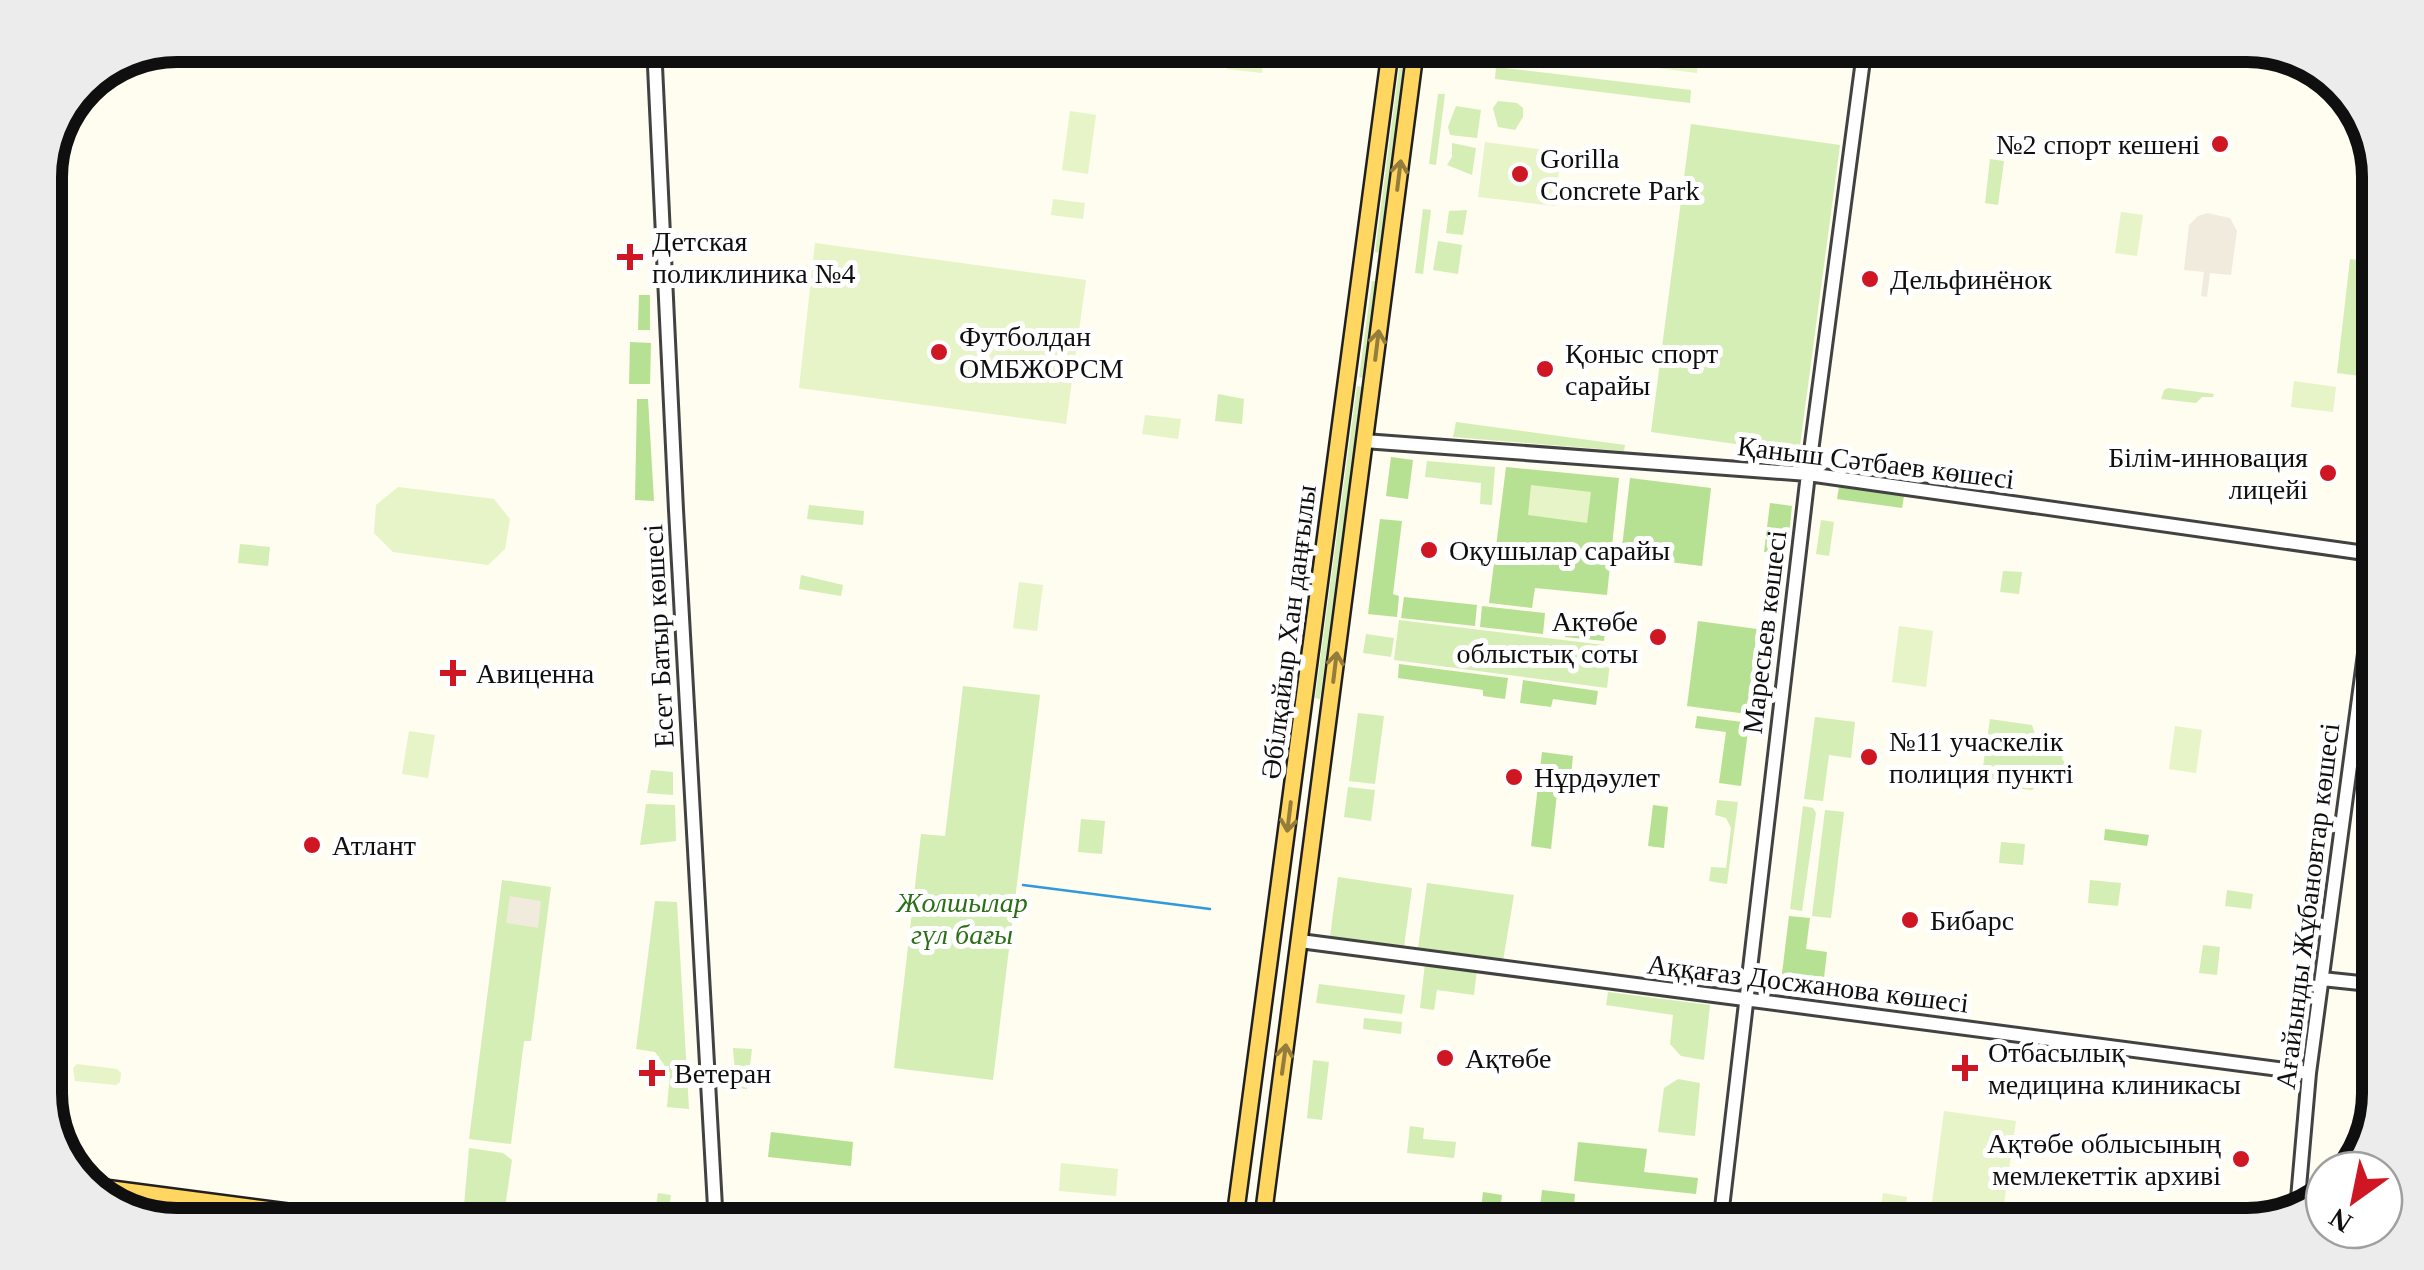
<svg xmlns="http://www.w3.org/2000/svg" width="2424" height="1270" viewBox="0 0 2424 1270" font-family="Georgia,serif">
  <rect width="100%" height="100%" fill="#fffcf0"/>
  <!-- green -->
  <path fill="#d4eeb5" d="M1402 45H1407L1380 253 1375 252Z
    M1496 67 1691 90 1690 103 1495 79Z
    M1438 94H1445L1436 165 1429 164Z
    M1498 101 1517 103 1523 108V117L1515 130 1498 127 1493 108Z
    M1456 106 1481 110 1477 138 1450 135 1448 127Z
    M1691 124 1840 145 1799 453 1651 432Z
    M1452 143 1476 148 1472 175 1447 165 1452 157Z
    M1990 159 2004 161 1998 205 1985 203Z
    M1423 209 1431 210 1423 274 1415 273Z
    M1467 210 1463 235 1446 233 1449 211Z
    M1438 241 1462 245 1458 274 1433 270Z
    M2350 259 2379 262 2376 378 2337 373Z
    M1372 281H1377L1363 378 1359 377Z
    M1357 386 1363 387 1320 699 1315 698Z
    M2168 388 2214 394 2213 397H2202L2196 403 2161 399 2164 390Z
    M1218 394 1244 399 1242 424 1215 421Z
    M1456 422 1625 445 1624 451 1453 437Z
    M1427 461 1495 467 1492 505 1480 504 1481 483 1425 477Z
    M809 505 864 511 863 525 807 519Z
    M1821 520 1834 522 1829 556 1816 554Z
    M240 544 270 547 268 566 238 563Z
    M2003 571 2022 572 2019 594 2000 592Z
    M801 575 843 585 841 596 799 589Z
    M1399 620 1612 646 1607 688 1394 660Z
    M1366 634 1394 638 1391 657 1363 653Z
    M963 686 1040 695 993 1080 894 1068 921 834 945 836Z
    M1358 713 1384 716 1375 784 1349 781Z
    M1815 717 1855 722 1851 758 1829 755 1823 801 1804 799Z
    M1990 719 2032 725 2035 734 2065 738 2062 759 2067 765 2032 790 1986 785 1985 788 1980 787Z
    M651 770 673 772V795L647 793Z
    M1348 787 1375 790 1371 821 1344 817Z
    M1717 800 1738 802 1727 884 1709 881 1711 867 1726 868 1731 828 1726 818 1715 815Z
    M646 804 675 805 676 841 640 845Z
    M1803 806 1813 808 1816 813 1802 911 1790 909Z
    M1825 810 1844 812 1831 918 1812 916Z
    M1081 819 1105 821 1102 854 1078 852Z
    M2001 842 2025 844 2023 865 1999 863Z
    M1338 877 1412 888 1404 947 1330 937Z
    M502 880 551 887 531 1041H524L511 1144 469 1139Z
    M2090 880 2121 883 2118 906 2088 903Z
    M1427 883 1514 895 1503 961 1418 948Z
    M2227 890 2253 894 2251 909 2225 906Z
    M655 901 677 902 689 1109 667 1107 670 1073 655 1052 636 1049Z
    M2203 945 2220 947 2217 975 2199 973Z
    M1425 963 1477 969 1474 995 1437 990 1434 1010 1420 1008Z
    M1319 984 1405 995 1402 1014 1316 1003Z
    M1608 992 1710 1005 1704 1060 1681 1056 1670 1044 1673 1015 1606 1005Z
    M1364 1018 1402 1022 1401 1034 1363 1029Z
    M733 1048 752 1049 747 1089 736 1088Z
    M1313 1060 1329 1062 1322 1120 1307 1118Z
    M1678 1079 1700 1083 1695 1136 1658 1132 1664 1088Z
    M1410 1126 1424 1128 1423 1139 1456 1142 1454 1158 1407 1153Z
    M469 1148 503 1153 512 1160 503 1221 463 1217Z
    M658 1193 671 1195 666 1225H653Z
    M104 1198 279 1221 307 1225C249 1225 148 1238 104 1198Z
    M1662 1210 1694 1214 1692 1225H1660Z"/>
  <!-- forest -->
  <path fill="#b7e192" d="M639 295H650V330H638Z
    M630 342 651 343 650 384H629Z
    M637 399H648L654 501 635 500Z
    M1391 457 1413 460 1408 499 1386 496Z
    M1506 467 1619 478 1607 595 1535 588 1532 608 1489 603Z
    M1630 478 1711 488 1702 566 1621 556Z
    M1839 487 1904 496 1902 508 1837 499Z
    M1770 503 1792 506 1787 554 1764 552Z
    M1380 519 1402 521 1393 594 1399 596 1397 617 1368 614Z
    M1404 597 1477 605 1475 626 1401 618Z
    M1482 606 1545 613 1543 634 1480 627Z
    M1567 617 1606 621 1604 641 1565 637Z
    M1698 621 1757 629 1747 714 1687 706Z
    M1399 664 1508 678 1505 699 1483 696V690L1398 678Z
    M1523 680 1598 691 1596 705 1553 699 1551 707 1520 703Z
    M1697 716 1749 723 1741 786 1719 783 1726 732 1695 728Z
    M1542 752 1573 756 1570 785 1558 784 1551 849 1531 846Z
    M1653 805 1668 807 1664 848 1648 846Z
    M2105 829 2149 835 2147 846 2104 840Z
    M1789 916 1810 918 1806 949 1827 952 1822 995 1780 990Z
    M1652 962 1694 967 1691 985 1650 980Z
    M771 1132 853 1142 851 1166 768 1157Z
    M1578 1142 1647 1149 1644 1172 1698 1178 1696 1194 1574 1181Z
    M1542 1190 1575 1194 1572 1225H1538Z
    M1483 1192 1502 1195 1498 1225H1479Z
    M761 1204 844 1214 842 1225H759Z"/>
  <!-- pitch -->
  <path fill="#e6f4c8" d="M1230 45H1265L1262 73 1227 69Z
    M1509 45H1700L1697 73 1509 49Z
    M1070 111 1096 115 1088 174 1062 170Z
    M1485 142 1561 152 1555 206 1478 197Z
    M1053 199 1085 203 1083 219 1051 215Z
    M2121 212 2143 215 2137 256 2115 253Z
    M815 243 1086 280 1066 424 799 388Z
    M2294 381 2336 387 2333 412 2291 407Z
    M1145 415 1181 419 1178 439 1142 434Z
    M1531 485 1591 492 1587 523 1528 515Z
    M398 487 494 499 510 519 505 549 488 565 393 552 374 533 376 505Z
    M1019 582 1043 585 1037 631 1013 628Z
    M1899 626 1933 631 1926 687 1892 682Z
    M2175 726 2202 730 2196 773 2169 769Z
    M409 731 435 735 428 778 402 774Z
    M77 1064 117 1069 121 1073 120 1082 116 1085 75 1081 73 1068Z
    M1944 1111 2016 1121 2001 1225H1929Z
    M1061 1163 1118 1169 1116 1196 1059 1191Z
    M1883 1193 1907 1197 1903 1225H1878Z"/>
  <!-- plaza -->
  <path fill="#f1ebdd" d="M2207 213 2230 218 2237 231 2231 275 2210 273 2207 297 2201 296 2204 272 2184 270 2189 225 2198 216Z
    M510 896 541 901 538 928 506 923Z"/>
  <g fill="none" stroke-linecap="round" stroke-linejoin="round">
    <!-- stream -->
    <path stroke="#2e99db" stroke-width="2.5" d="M1023 885 1210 909"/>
    <defs>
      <path id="minor" d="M654 45 676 510 716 1225
        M1364 441 1808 474 2379 555
        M1300 941 2309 1073
        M2322 979 2379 985
        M2297 1210 2309 1073 2379 549
        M1720 1225 1808 474 1865 45"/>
      <path id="major" d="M89 1186 388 1225
        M1234 1225 1391 45
        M1262 1225 1416 45"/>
    </defs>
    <!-- minor casing -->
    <use href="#minor" stroke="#424242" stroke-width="18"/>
    <!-- major casing -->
    <use href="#major" stroke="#202020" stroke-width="20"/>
    <!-- minor -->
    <use href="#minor" stroke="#fff" stroke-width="12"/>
    <!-- major -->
    <use href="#major" stroke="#ffd660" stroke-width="15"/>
  </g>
  <!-- one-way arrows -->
  <defs><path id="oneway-shaft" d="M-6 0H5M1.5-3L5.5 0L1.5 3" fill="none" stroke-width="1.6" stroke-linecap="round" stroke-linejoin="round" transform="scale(2.5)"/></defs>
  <g stroke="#937c3c">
    <use href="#oneway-shaft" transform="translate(1399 175) rotate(-83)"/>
    <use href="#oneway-shaft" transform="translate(1377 345) rotate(-83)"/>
    <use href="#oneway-shaft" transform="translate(1335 667) rotate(-83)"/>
    <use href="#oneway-shaft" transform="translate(1289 817) rotate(97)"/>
    <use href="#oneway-shaft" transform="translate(1284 1059) rotate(-82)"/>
  </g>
  <!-- markers -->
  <g fill="#ce1723" stroke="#fff" stroke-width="4">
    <circle cx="2220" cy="144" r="10"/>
    <circle cx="1520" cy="174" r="10"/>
    <path d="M625 242h10v10h10v10h-10v10h-10v-10h-10v-10h10z"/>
    <circle cx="1870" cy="279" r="10"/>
    <circle cx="939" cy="352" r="10"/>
    <circle cx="1545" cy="369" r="10"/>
    <circle cx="2328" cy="473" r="10"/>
    <circle cx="1429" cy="550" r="10"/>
    <circle cx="1658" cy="637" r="10"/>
    <path d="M448 658h10v10h10v10h-10v10h-10v-10h-10v-10h10z"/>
    <circle cx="1869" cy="757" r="10"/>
    <circle cx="1514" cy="777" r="10"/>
    <circle cx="312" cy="845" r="10"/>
    <circle cx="1910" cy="920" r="10"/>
    <circle cx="1445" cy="1058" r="10"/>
    <path d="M1960 1053h10v10h10v10h-10v10h-10v-10h-10v-10h10z"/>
    <path d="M647 1058h10v10h10v10h-10v10h-10v-10h-10v-10h10z"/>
    <circle cx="2241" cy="1159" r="10"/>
  </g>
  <g text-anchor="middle" stroke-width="10" stroke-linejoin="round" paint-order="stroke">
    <!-- poi labels -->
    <g font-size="28" fill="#0f0f0f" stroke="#fff" text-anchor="start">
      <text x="2200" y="154" text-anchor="end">№2 спорт кешені</text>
      <text x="1540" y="168">Gorilla<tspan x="1540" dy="32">Concrete Park</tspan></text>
      <text x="652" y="251">Детская<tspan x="652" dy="32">поликлиника №4</tspan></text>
      <text x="1890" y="289">Дельфинёнок</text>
      <text x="959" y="346">Футболдан<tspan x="959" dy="32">ОМБЖОРСМ</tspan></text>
      <text x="1565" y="363">Қоныс спорт<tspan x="1565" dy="32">сарайы</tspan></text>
      <text x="2308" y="467" text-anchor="end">Білім-инновация<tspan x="2308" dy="32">лицейі</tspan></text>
      <text x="1449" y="560">Оқушылар сарайы</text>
      <text x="1638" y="631" text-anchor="end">Ақтөбе<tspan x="1638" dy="32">облыстық соты</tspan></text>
      <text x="476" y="683">Авиценна</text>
      <text x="1889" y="751">№11 учаскелік<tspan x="1889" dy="32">полиция пункті</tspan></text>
      <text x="1534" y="787">Нұрдәулет</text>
      <text x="332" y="855">Атлант</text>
      <text x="1930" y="930">Бибарс</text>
      <text x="1988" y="1062">Отбасылық<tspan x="1988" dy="32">медицина клиникасы</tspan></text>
      <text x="1465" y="1068">Ақтөбе</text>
      <text x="674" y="1083">Ветеран</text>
      <text x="2221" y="1153" text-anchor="end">Ақтөбе облысының<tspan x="2221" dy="32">мемлекеттік архиві</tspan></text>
    </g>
    <!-- street labels -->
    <g font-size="28" fill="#0f0f0f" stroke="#fff">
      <text transform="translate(1876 462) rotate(7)" y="10">Қаныш Сәтбаев көшесі</text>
      <text transform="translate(1288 632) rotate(-83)" y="10">Әбілқайыр Хан даңғылы</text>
      <text transform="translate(1764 632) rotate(-83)" y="10">Маресьев көшесі</text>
      <text transform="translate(658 636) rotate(-93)" y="10">Есет Батыр көшесі</text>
      <text transform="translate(2307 906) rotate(-83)" y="10">Ағайынды Жұбановтар көшесі</text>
      <text transform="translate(1808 983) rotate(7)" y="10">Аққағаз Досжанова көшесі</text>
    </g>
    <!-- park labels -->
    <g font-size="28" font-style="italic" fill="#2b6e17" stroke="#fff">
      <text x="962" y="912">Жолшылар<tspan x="962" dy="32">гүл бағы</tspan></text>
    </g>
  </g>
  <!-- crop -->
  <path d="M0 0H2424V1270H0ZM177 62H2247A115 115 0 0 1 2362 177V1093A115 115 0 0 1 2247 1208H177A115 115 0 0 1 62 1093V177A115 115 0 0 1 177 62Z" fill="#ececec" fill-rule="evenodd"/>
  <path fill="none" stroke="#0f0f0f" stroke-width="12" d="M177 62H2247A115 115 0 0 1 2362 177V1093A115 115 0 0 1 2247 1208H177A115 115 0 0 1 62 1093V177A115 115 0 0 1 177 62Z"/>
  <!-- north arrow -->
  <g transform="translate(2354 1200) rotate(213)"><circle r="48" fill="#ffffff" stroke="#9f9f9f" stroke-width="2.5"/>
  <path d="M0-8L18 38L0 25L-18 38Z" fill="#ce1723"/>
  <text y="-15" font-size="28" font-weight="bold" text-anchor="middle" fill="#0f0f0f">N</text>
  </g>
</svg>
